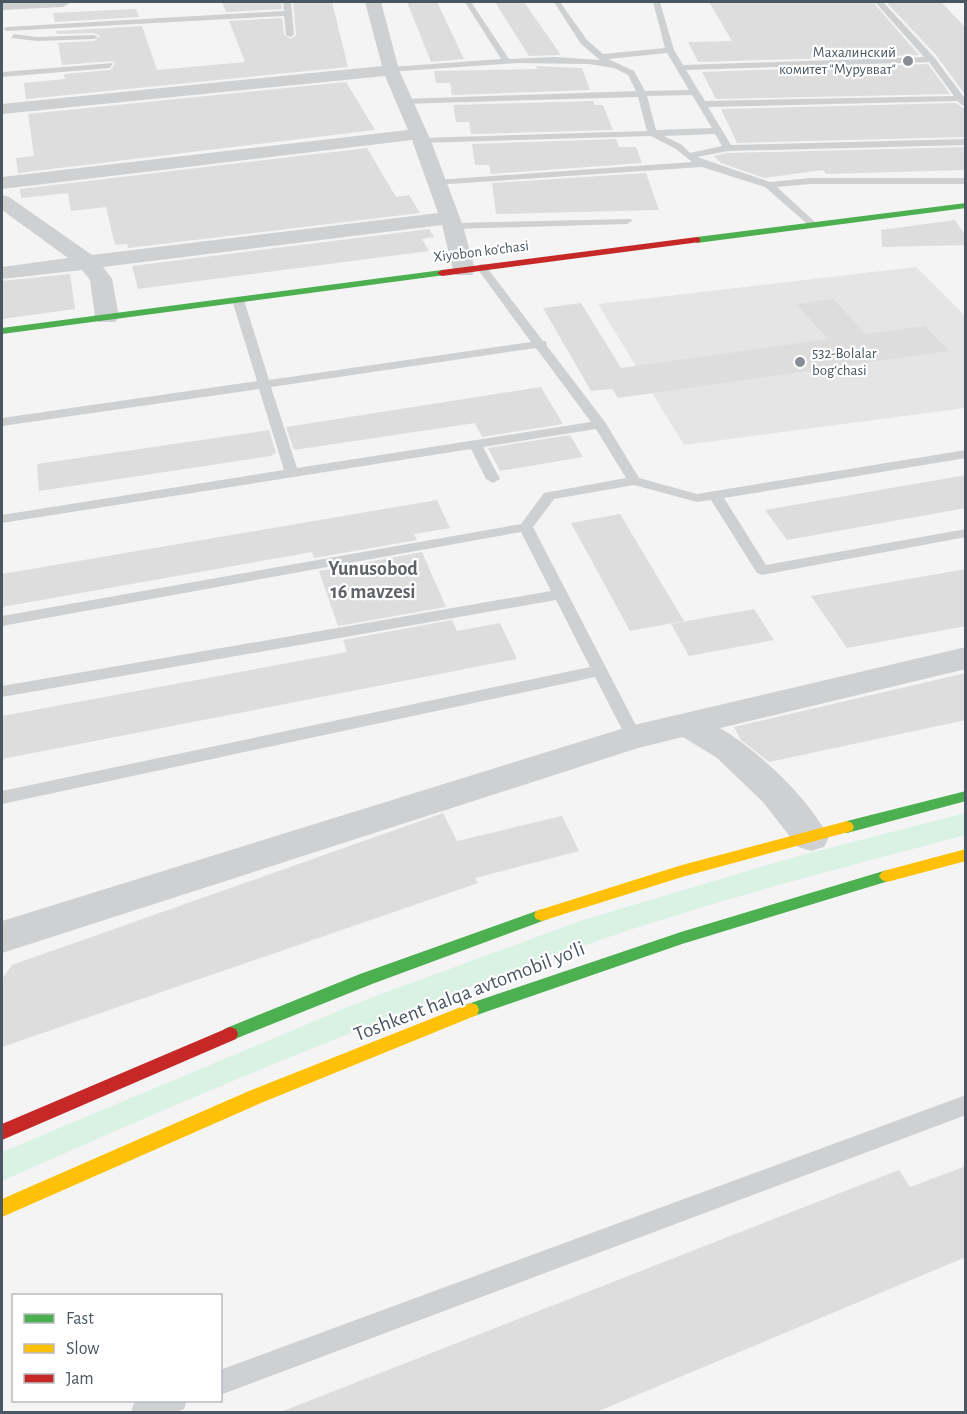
<svg xmlns="http://www.w3.org/2000/svg" width="967" height="1414" viewBox="0 0 967 1414" font-family="'Alegreya Sans',sans-serif">
  <rect width="100%" height="100%" fill="#f4f4f4"/>
  <!-- education -->
  <path fill="#e6e5e6" d="M916 267 965 316V408L684 445 598 304Z"/>
  <!-- green -->
  <path fill="#d9f2e3" d="M965 813V835C841 868 716 900 594 942 393 1012 196 1094 2 1181V1152L365 1000 583 920 791 858Z"/>
  <!-- building -->
  <path fill="#ddddde" d="M222 2H281L282 9 226 12Z
    M293 2H332L348 67 26 99 24 83 65 79 64 74 110 70 115 64 113 61 62 65 58 43 94 41 100 36 94 33 57 34 56 31 142 26 157 70 245 62 229 21 282 18 284 35 291 39 296 35Z
    M407 2H437L464 59 431 62Z
    M495 2H524L561 55 529 56Z
    M709 2H873L919 55 698 62 688 42 732 41Z
    M886 2H941L966 28V96L936 55Z
    M136 9 139 17 55 22 53 13Z
    M928 64 950 94 716 99 702 72Z
    M535 66 582 68 590 90 452 95 450 83H436L434 71 538 69Z
    M346 82 375 130 18 173 16 158 34 156 28 114Z
    M593 101 595 105H603L613 130 471 134 469 122H456L453 105Z
    M956 103 966 110V137L737 143 721 109Z
    M616 139 619 147H636L642 163 491 174 489 165H475L472 144Z
    M966 147V170L826 174 823 170 764 178 721 163 714 156 728 153Z
    M367 148 396 197 409 195 420 213 128 248 127 244 115 245 106 207 71 211 68 193 21 198 20 189Z
    M646 173 659 210 496 214 492 183Z
    M955 220 966 236V245L882 247 881 230Z
    M429 229 434 237 422 239 429 251 138 289 132 266Z
    M70 274 75 309 2 319V281Z
    M833 299 866 334 925 326 949 351 618 398 612 389 591 391 543 308 581 303 621 368 828 339 796 304Z
    M541 387 563 424 482 437 475 423 294 450 286 427Z
    M269 430 276 453 271 456 39 491 37 464Z
    M570 435 583 457 500 471 488 448Z
    M966 475V508L787 540 765 510Z
    M437 500 450 528 414 534 417 540 314 558 312 552 2 607V574Z
    M620 514 684 621 630 631 571 523Z
    M422 552 446 607 338 626 319 571Z
    M966 569V626L847 648 811 596Z
    M754 609 774 640 689 656 671 624Z
    M452 620 457 631 500 623 517 659 2 759V716L347 652 343 640Z
    M966 673V720L769 762 741 740 734 727Z
    M443 813 457 841 562 816 579 851 475 878 478 883 2 1047V979L12 965Z
    M966 1166V1257L594 1413H278L899 1170 910 1187Z"/>
  <g fill="none" stroke-linecap="round" stroke-linejoin="round">
    <!-- lane -->
    <path fill="#ced0d2" fill-rule="evenodd" d="M283 2H291L294 35 290 37 286 35 284 16 7 31 3 29 7 27 284 11Z
      M465 2H471L509 59 555 57 600 60 581 44 554 2H560L587 40 603 54 665 48 653 2H660L674 50 683 65 924 57 875 2H883L934 57 966 100V108L957 101 708 107 731 145 966 139V145L728 151 697 157 770 182 810 178H966V184H810L777 187 816 223V227L812 228 765 187 702 167 434 185V181L437 180 692 162 676 149 651 136 419 143V139L422 138 647 131 638 97 401 104V100L404 99 636 91 628 75 614 68 589 64 517 63 388 72 391 67 501 59ZM667 53 689 90 645 91 634 71 608 59ZM929 62 954 96 705 101 686 70ZM692 95 712 128 656 130 647 96ZM715 134 722 146 690 153 682 145 664 136Z
      M14 34 37 37 94 35 98 37 94 39 37 41 11 38Z
      M113 63 110 68 2 77V72Z
      M631 219 632 221 627 224 453 229 448 226 453 223Z
      M481 264 485 265 543 341H546L547 346 605 422 639 478 697 494 966 450V458L724 498 766 565 966 529V537L762 575 757 573 711 500 697 502 634 485 554 499 533 527 642 737 640 741H628L595 677 2 804V791L590 667 556 600 2 697V686L551 591 521 532 2 626V616L521 524 544 493 626 478 596 429 483 447 500 479 493 483 486 479 471 449 2 523V515L284 470 259 389 2 426V418L257 381 232 300 234 298 244 300 269 380 531 342 476 267ZM536 348 591 422 297 468 271 387Z
      M966 1095V1115L220 1395V1370Z
      M140 1400H187L184 1409 175 1412H131L134 1403Z"/>
    <!-- street -->
    <path fill="#ced0d2" fill-rule="evenodd" d="M2 2H71L63 7 2 10Z
      M365 2H381L399 70 431 141 463 226 475 270 472 275H456L453 270 442 225 103 267 112 279 119 317 115 322H99L95 317 90 280 82 270 2 279V267L68 258 2 210V195L9 197 92 255 438 213 412 140 2 189V177L408 130 385 76 2 114V104L382 66Z
      M966 647V669L720 728C759 751 807 797 829 837L824 847 811 851 798 847 763 802 717 758 683 737 638 748 2 953V921L634 725Z"/>
    <!-- fast -->
    <path fill="#4caf50" fill-rule="evenodd" d="M966 203V208L697 243 693 240 697 237Z
      M442 270 447 273 445 275 2 334V328Z
      M966 791V801L847 833 842 831 840 827 842 823 847 821Z
      M887 870 892 872 895 876 892 880 682 944 471 1017 465 1015 463 1010 465 1005 681 932Z
      M542 909 548 911 550 915 548 919 372 984 230 1041 224 1039 222 1034 224 1029 360 974Z"/>
    <!-- slow -->
    <path fill="#ffc107" fill-rule="evenodd" d="M847 821 852 823 854 827 852 831 682 877 542 921 536 919 534 915 536 911 682 865Z
      M966 849V861L887 882 882 880 879 876 882 872 887 870Z
      M471 1003 477 1005 479 1010 477 1015 261 1103 2 1217V1199L249 1091Z"/>
    <!-- jam -->
    <path fill="#c62828" fill-rule="evenodd" d="M697 237 700 238V242L442 276 437 273 442 270Z
      M230 1027 236 1029 238 1034 236 1039 2 1140V1124Z"/>
  </g>
  <!-- markers -->
  <g fill="#868d94" stroke="#fff" stroke-width="2">
    <circle cx="908" cy="61" r="6"/>
    <circle cx="800" cy="362" r="6"/>
  </g>
  <g text-anchor="middle" stroke-width="4.5" stroke-linejoin="round" paint-order="stroke">
    <!-- far-poi labels -->
    <g font-size="15" fill="#4a5661" stroke="#fff" text-anchor="end">
      <text x="896" y="57">Махалинский<tspan x="896" dy="17">комитет "Мурувват"</tspan></text>
      <text x="812" y="358" text-anchor="start">532-Bolalar<tspan x="812" dy="17">bogʻchasi</tspan></text>
    </g>
    <!-- far-street labels -->
    <g font-size="15" fill="#4a5661" stroke="#fff">
      <text transform="translate(481 251) rotate(-7)" y="5">Xiyobon ko'chasi</text>
    </g>
    <!-- neighbourhood labels -->
    <g font-size="20" font-weight="bold" fill="#5f6368" stroke="#fff">
      <text x="373" y="575">Yunusobod<tspan x="373" dy="23">16 mavzesi</tspan></text>
    </g>
    <!-- near-street labels -->
    <g font-size="21" fill="#4a5661" stroke="#fff">
      <text transform="translate(469 991) rotate(-21)" y="7">Toshkent halqa avtomobil yo'li</text>
    </g>
  </g>
  <!-- border -->
  <rect width="967" height="1414" fill="none" stroke="#4a5661" stroke-width="6"/>
  <!-- legend -->
  <rect x="12" y="1294" width="210" height="108" fill="#ffffff" stroke="#b7bbc0" stroke-width="1.5"/>
  <rect x="24" y="1314" width="30" height="9" fill="#4caf50" stroke="#b7bbc0" stroke-width="1.5"/>
  <text x="66" y="1324" font-size="18" fill="#4a5661">Fast</text>
  <rect x="24" y="1344" width="30" height="9" fill="#ffc107" stroke="#b7bbc0" stroke-width="1.5"/>
  <text x="66" y="1354" font-size="18" fill="#4a5661">Slow</text>
  <rect x="24" y="1374" width="30" height="9" fill="#c62828" stroke="#b7bbc0" stroke-width="1.5"/>
  <text x="66" y="1384" font-size="18" fill="#4a5661">Jam</text>
</svg>
